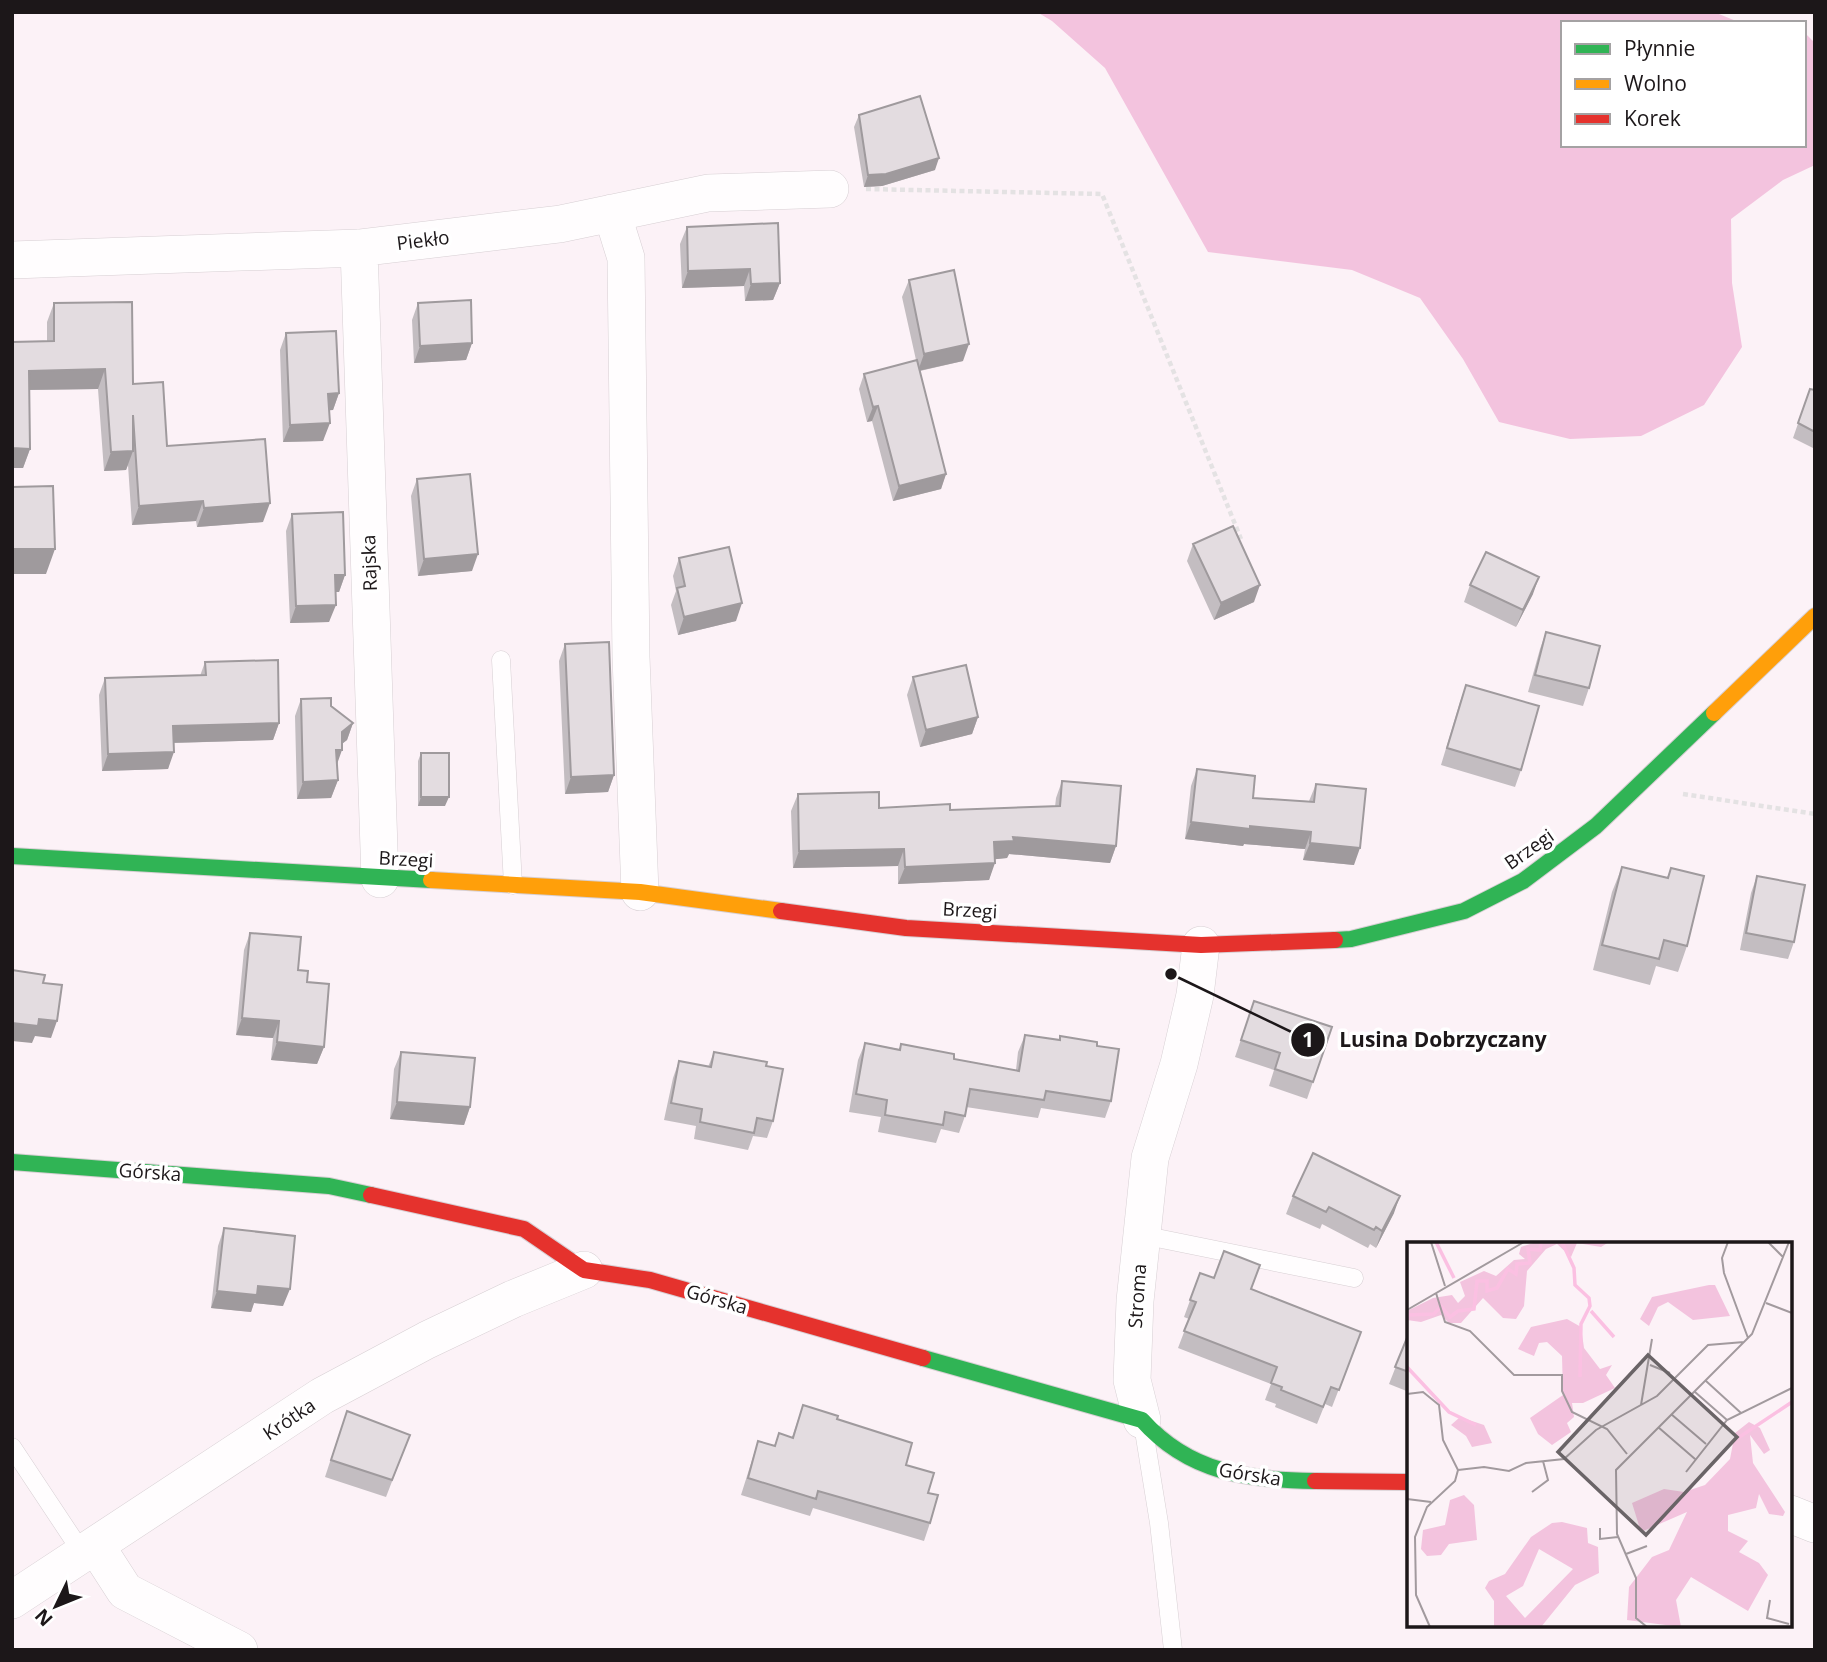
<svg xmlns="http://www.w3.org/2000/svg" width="1827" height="1662" viewBox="0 0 1827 1662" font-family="'Open Sans',sans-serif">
  <rect width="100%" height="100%" fill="#fcf2f7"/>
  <!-- forest -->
  <path fill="#f3c3de" d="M1037 12H1714L1741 23H1563V145H1804V32L1815 43V165L1783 180 1731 219 1732 283 1742 347 1704 405 1641 436 1570 439 1499 422 1463 359 1420 298 1352 270 1208 252 1105 68 1052 21Z"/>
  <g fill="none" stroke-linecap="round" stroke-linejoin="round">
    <defs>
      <path id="lane" d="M501 660 513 885
        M1142 1235 1354 1278
        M1144 1431 1159 1523 1173 1650
        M12 1447 83 1554"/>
      <path id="street" d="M612 213 626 258 631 657 640 892
        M359 248 380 879
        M12 260 359 248 560 224 708 193 830 189
        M1142 1420 1132 1380 1135 1301 1150 1158 1179 1064 1195 995 1201 945
        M1790 1514 1815 1524
        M96 1546 125 1591 239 1650
        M12 1600 322 1396 427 1340 513 1299 584 1270"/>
      <path id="fast" d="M12 856 431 880
        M1335 940 1351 939 1464 911 1523 881 1596 826 1714 713
        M12 1162 329 1186 371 1195
        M923 1358 1142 1420C1189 1473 1248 1480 1315 1481"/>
      <path id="slow" d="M1714 713 1815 616
        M431 880 640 892 781 911"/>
      <path id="jam" d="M781 911 906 928 1201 945 1335 940
        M371 1195 524 1229 584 1270 650 1280 923 1358
        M1315 1481 1409 1482"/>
    </defs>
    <!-- lane casing -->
    <use href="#lane" stroke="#d7cfd3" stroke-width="19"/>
    <!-- street casing -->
    <use href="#street" stroke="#d7cfd3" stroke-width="38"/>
    <!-- fast casing -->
    <use href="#fast" stroke="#d7cfd3" stroke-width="18"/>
    <!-- slow casing -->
    <use href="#slow" stroke="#d7cfd3" stroke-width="18"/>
    <!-- jam casing -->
    <use href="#jam" stroke="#d7cfd3" stroke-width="18"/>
    <!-- path -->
    <path stroke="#e4e2e3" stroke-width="4.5" stroke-dasharray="5 3.5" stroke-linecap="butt" d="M866 189 1102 194 1241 539
      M1683 794 1815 814"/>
    <!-- lane -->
    <use href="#lane" stroke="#fffdfe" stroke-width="18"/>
    <!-- street -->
    <use href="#street" stroke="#fffdfe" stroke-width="37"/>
    <!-- fast -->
    <use href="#fast" stroke="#30b455" stroke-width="16"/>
    <!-- slow -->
    <use href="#slow" stroke="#ff9f0a" stroke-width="16"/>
    <!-- jam -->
    <use href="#jam" stroke="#e5322d" stroke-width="16"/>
  </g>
  <!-- wall -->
  <path fill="#c3bdc1" d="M859 115 935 170 882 186 864 187 854 127Z
    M687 227 780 283 773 300 745 301 744 286 682 288 680 244Z
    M909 280 963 361 920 371 946 474 941 489 893 501 872 421 867 422 859 389 864 374 916 360 902 297Z
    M54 303 133 384 167 446 263 522 197 527 196 521 132 525 128 465 126 470 104 471 98 389 29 390 30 449 23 468H12V342L47 341V322Z
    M418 303 472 343 466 360 414 363 412 320Z
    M286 333 339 393 333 410H329L323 441 283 442 280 350Z
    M1810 389 1815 390V449L1793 438Z
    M417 479 472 571 418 576 411 496Z
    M292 514 345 575 339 592H335L329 622 290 623 286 531Z
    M1193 544 1254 602 1214 620 1187 561Z
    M679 558 736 621 678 635 671 605 676 591 673 576Z
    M1470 585 1533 594 1516 627 1464 602Z
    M1546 632 1589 688 1583 706 1528 692 1540 649Z
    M565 644 614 775 608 792 565 794 559 661Z
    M205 662 279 723 273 740 174 743 168 769 102 771 99 695 105 678 200 676Z
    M913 677 978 717 972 734 920 747 907 695Z
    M1466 685 1521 770 1515 787 1441 765 1460 702Z
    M301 699 331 706 353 723 347 740 342 744 337 764 338 780 331 798 297 799 295 716Z
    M421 753 445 806H418V761Z
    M1197 769 1253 798 1309 801 1316 784 1354 865 1303 860 1305 849 1244 844 1243 846 1185 839 1191 786Z
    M1062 781 1116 846 1110 863 1009 854 1007 858 995 859 989 880 898 884V866L793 868 791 811 798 794 879 808 950 810 1055 807 1056 798Z
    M1622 867 1667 878 1671 868 1687 946 1678 972 1656 966 1650 985 1593 970 1612 892Z
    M1757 876 1794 942 1788 959 1740 950 1751 893Z
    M250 933 298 970 307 982 324 1047 317 1064 271 1060 273 1038 236 1035 244 950Z
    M1254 1001 1332 1027 1307 1099 1269 1086 1274 1070 1235 1057Z
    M1025 1035 1059 1040 1060 1036 1097 1046 1111 1101 1105 1118 1041 1108 1038 1118 966 1107 965 1116 959 1133 941 1129 936 1143 878 1132 881 1117 849 1112 858 1060 865 1043 899 1049 901 1044 954 1059 1016 1070 1018 1052Z
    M401 1052 470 1107 464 1125 390 1119 394 1069Z
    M714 1052 766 1066 773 1121 767 1138 753 1136 748 1150 694 1139 696 1126 664 1120 673 1078 679 1061 708 1067Z
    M1293 1196 1394 1213 1376 1248 1370 1244 1368 1248 1322 1224 1320 1229 1286 1214Z
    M224 1228 283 1306 254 1303 251 1312 211 1308 218 1246Z
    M1200 1273 1214 1278 1252 1289 1361 1332 1332 1407 1325 1404 1317 1424 1275 1407 1276 1404 1265 1400 1271 1384 1178 1348 1189 1319 1184 1317Z
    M1409 1333V1392L1389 1384Z
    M803 1405 837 1419 906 1465 928 1493 930 1523 924 1541 813 1508 810 1516 741 1495 758 1441 775 1446 792 1437Z
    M341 1428 410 1435 386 1497 325 1477Z"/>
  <!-- shaded-wall -->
  <path fill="#9f9a9d" d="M939 158 935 170 882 186 864 187 868 175Z
    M750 269 744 286 682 288 688 271Z
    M780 283 773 300 745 301 751 284Z
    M472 343 466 360 414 363 420 346Z
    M969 344 963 361 918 371 924 354Z
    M105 369 98 389 22 390 29 371Z
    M339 393 333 410 322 411 328 394Z
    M878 406 872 421 867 422 873 407Z
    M330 423 323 441 283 442 290 425Z
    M12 448 30 449 23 468H12Z
    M133 451 126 470 104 471 111 452Z
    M946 474 941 489 893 501 899 486Z
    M203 501 196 521 132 525 139 506Z
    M270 503 263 522 197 527 204 508Z
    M12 549H55L46 574H12Z
    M478 554 472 571 418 576 424 559Z
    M335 575H345L339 592H328Z
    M1539 577 1533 594 1516 627 1523 610Z
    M1260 585 1254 602 1214 620 1221 603Z
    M742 603 736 621 678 635 684 617Z
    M336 605 329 622 290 623 296 606Z
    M978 717 972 734 920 747 926 730Z
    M279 723 273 740 167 743 173 726Z
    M353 723 347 740 335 749 342 732Z
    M336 750H342L336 767Z
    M174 752 168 769 102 771 108 754Z
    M614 775 608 792 565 794 571 777Z
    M338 780 331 798 297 799 303 782Z
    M421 797H449L445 806H418Z
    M1191 822 1250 826 1311 832 1305 849 1244 844 1243 846 1185 839Z
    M1013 837 1116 846 1110 863 1009 854 1007 858 988 860 994 842Z
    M1310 843 1360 848 1354 865 1303 860Z
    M904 849 898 866 793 868 799 851Z
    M995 863 989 880 898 884 905 867Z
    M242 1018 279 1021 273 1038 236 1035Z
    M39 1019 57 1021 51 1038 35 1036 32 1043 12 1041V1023Z
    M277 1042 324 1047 317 1064 271 1060Z
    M397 1102 470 1107 464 1125 390 1119Z
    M1400 1196 1394 1213 1376 1248 1382 1231Z
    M258 1286 290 1289 283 1306 254 1303 251 1312 211 1308 217 1291Z"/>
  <!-- building -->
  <path fill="#e3dce0" stroke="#9f9a9d" stroke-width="2" d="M920 96 939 158 886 174 868 175 859 115Z
    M778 223 780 283 751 284 750 269 688 271 687 227Z
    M954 270 969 344 924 354 909 280Z
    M471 300 472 343 420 346 418 303Z
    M132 302 133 384 163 382 167 446 265 439 270 503 204 508 203 501 139 506 133 415V451L111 452 105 369 29 371 30 449 12 448V342L54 341V303Z
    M336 331 339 393 328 394 330 423 290 425 286 333Z
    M917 360 946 474 899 486 878 406 873 407 864 374Z
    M1810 389 1815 390V432L1798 423Z
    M470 474 478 554 424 559 417 479Z
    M53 486 55 549H12V487Z
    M343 512 345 575H335L336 605 296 606 292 514Z
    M1233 526 1260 585 1221 603 1193 544Z
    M729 547 742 603 684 617 677 588 685 586 679 558Z
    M1486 552 1539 577 1523 610 1470 585Z
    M1546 632 1600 646 1589 688 1535 675Z
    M609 642 614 775 571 777 565 644Z
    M278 660 279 723 173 726 174 752 108 754 105 678 206 675 205 662Z
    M966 665 978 717 926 730 913 677Z
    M1466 685 1539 706 1521 770 1447 748Z
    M331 698V706L353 723 342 732V750H336L338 780 303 782 301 699Z
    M421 753H449V797H421Z
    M1197 769 1255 776 1253 798 1314 802 1316 784 1366 789 1360 848 1310 843 1311 832 1250 826V829L1191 822Z
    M1062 781 1121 786 1116 846 1013 837 1014 841 994 842 995 863 905 867 904 849 799 851 798 794 879 792V808L950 804V810L1060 806Z
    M1622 867 1668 878 1671 868 1704 876 1687 946 1664 940 1659 959 1602 945Z
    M1757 876 1805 885 1794 942 1746 933Z
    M250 933 301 937 298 970 308 971 307 982 329 984 324 1047 277 1042 279 1021 242 1018Z
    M12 970 45 975 43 983 62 985 57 1021 39 1019 38 1026 12 1023Z
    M1254 1001 1332 1027 1313 1082 1275 1069 1280 1053 1241 1040Z
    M1025 1035 1060 1040V1036L1097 1042V1046L1119 1049 1111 1101 1046 1091 1044 1100 970 1089 965 1116 945 1112 943 1125 885 1115 887 1100 856 1094 865 1043 900 1050 901 1044 954 1054V1059L1019 1071Z
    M401 1052 475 1058 470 1107 397 1102Z
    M714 1052 767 1062 766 1066 783 1069 773 1121 757 1118 754 1133 700 1122 702 1109 671 1103 679 1061 711 1067Z
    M1313 1153 1400 1196 1382 1231 1376 1227 1374 1230 1329 1207 1326 1212 1293 1196Z
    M224 1228 295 1236 290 1289 258 1286 257 1295 217 1291Z
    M1224 1251 1260 1265 1251 1289 1361 1332 1339 1390 1331 1387 1323 1407 1281 1390 1282 1387 1271 1383 1277 1367 1184 1331 1196 1302 1190 1300 1200 1273 1214 1278Z
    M1409 1333V1372L1395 1367Z
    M803 1405 838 1416 837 1419 912 1443 906 1465 934 1473 928 1493 938 1495 930 1523 818 1491 816 1499 748 1478 758 1441 775 1446 779 1433 793 1438Z
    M347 1411 410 1435 392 1480 331 1460Z"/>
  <g text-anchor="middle" stroke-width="7" stroke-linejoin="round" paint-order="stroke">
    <!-- street labels -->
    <g font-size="19" fill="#1c1719" stroke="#fff">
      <text transform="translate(423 240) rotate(-7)" y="7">Piekło</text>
      <text transform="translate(369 563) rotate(-92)" y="7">Rajska</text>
      <text transform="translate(1529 849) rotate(-35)" y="7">Brzegi</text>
      <text transform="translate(406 859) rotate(3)" y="7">Brzegi</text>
      <text transform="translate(970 910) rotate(3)" y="7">Brzegi</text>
      <text transform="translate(150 1172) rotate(4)" y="7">Górska</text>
      <text transform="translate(1137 1296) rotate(-86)" y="7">Stroma</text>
      <text transform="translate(717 1299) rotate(16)" y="7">Górska</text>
      <text transform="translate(289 1419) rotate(-34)" y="7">Krótka</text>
      <text transform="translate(1250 1474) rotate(9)" y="7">Górska</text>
    </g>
  </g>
  <!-- overview -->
  <g transform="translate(1407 1242)">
    <rect width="385" height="385" fill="#fcf2f7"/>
    <path d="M129 0H202L194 5 170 1 164 15 150 2 139 7 120 29 117 64 109 77 96 76 76 56 54 81H42L34 73 14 80 0 78V69L26 56 45 53 51 61 58 54 53 40 77 29 89 34 107 18 118 17 112 12 114 5ZM302 43H308L323 74 286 78 261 60 251 65 242 84 233 77 245 55ZM160 77 174 85 177 106 193 127 205 123 199 133 208 146 176 161H165L167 175 160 181 164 190 145 203 131 192 123 176 156 153 155 114 140 100 132 101 127 114 111 107 124 85ZM53 175 77 183 85 201 65 205 59 194 44 183ZM342 180 353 186 363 208 357 212 343 193 346 221 378 270 376 274 362 272 352 252 349 266 321 273V289L341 299 332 310 352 321 361 333 341 369 284 335 269 358 274 385 220 378 222 345 245 315 262 308 280 270 234 290 225 261 257 247 277 250 298 243 323 217 328 191ZM57 253 67 263 70 298 42 302 34 313 20 314 14 307 16 288 38 283 43 258ZM155 280 180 286 181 301 191 305 192 331 168 343 134 385H87V359L78 346 82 339 98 332 124 295 145 281ZM132 307 166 327 118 376 99 354 116 344Z" fill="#f3c3de" fill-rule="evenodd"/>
    <path fill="none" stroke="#fbc0e2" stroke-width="3.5" d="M29 0 47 36M155 0 167 26 168 43 182 56 183 64 174 82 173 135M184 69 207 95M0 73 27 72 34 64 43 75 51 69 67 67 70 39H80V49L90 46 101 27 109 32 110 22 123 21 121 7 133 8 134 0M0 125 42 170 69 183M331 196 385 160"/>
    <path fill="none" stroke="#a29a9e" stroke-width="2" d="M24 0 38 44M321 0 315 16 317 31 341 96M361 0 376 15M29 51 38 80 63 89 107 133H155V149L165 170 200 187 220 212M359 61 385 71M0 68 117 0M243 123 263 131M299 139 334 171M288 150 320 178M0 152 16 150 32 163 36 198 51 228 48 239 20 265 8 295 9 353 23 385M234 163 245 97M264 172 299 202M251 185 288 217M51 228 77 225 102 229 119 221 157 217 189 188 250 154 301 103 337 100M279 230 320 178 385 146M125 250 141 238 136 219M0 257 24 260M193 286V297L211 295M219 312 240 304M363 358 360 376 382 382M240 385 229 376V336L210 292 209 228 345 92 382 0"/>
    <path fill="#6a6467" fill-opacity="0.15" stroke="#6a6467" stroke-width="3.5" d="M241 113 330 195 239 293 151 210Z"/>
    <rect width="385" height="385" fill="none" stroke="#1c1719" stroke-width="3.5"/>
  </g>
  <!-- callouts -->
  <path fill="none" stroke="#1c1719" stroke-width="2.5" d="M1171 974L1308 1040"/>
  <g fill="#1c1719" stroke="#fff" stroke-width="2.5">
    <circle cx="1171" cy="974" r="7"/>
    <circle cx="1308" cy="1040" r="18"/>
  </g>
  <g font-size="21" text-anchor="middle" font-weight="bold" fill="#fff">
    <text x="1308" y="1047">1</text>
  </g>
  <g font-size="21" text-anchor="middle" font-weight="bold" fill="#1c1719" stroke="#fff" stroke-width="7" stroke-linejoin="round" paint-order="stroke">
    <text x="1443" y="1047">Lusina Dobrzyczany</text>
  </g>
  <!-- border -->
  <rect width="1827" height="1662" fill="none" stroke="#1c1719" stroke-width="28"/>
  <!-- legend -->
  <rect x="1561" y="21" width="245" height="126" fill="#ffffff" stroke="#a4a2a3" stroke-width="2"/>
  <rect x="1575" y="44" width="35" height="10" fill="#30b455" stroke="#a4a2a3" stroke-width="2"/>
  <text x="1624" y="56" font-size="21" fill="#1c1719">Płynnie</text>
  <rect x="1575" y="79" width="35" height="10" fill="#ff9f0a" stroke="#a4a2a3" stroke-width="2"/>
  <text x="1624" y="91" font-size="21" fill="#1c1719">Wolno</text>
  <rect x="1575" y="114" width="35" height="10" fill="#e5322d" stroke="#a4a2a3" stroke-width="2"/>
  <text x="1624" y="126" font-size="21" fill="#1c1719">Korek</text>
  <!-- north arrow -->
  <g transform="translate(56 1606) rotate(227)" stroke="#ffffff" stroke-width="5" paint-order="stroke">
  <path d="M0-5L12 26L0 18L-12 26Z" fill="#1c1719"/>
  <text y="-10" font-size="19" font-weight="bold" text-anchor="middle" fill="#1c1719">N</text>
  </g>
</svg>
